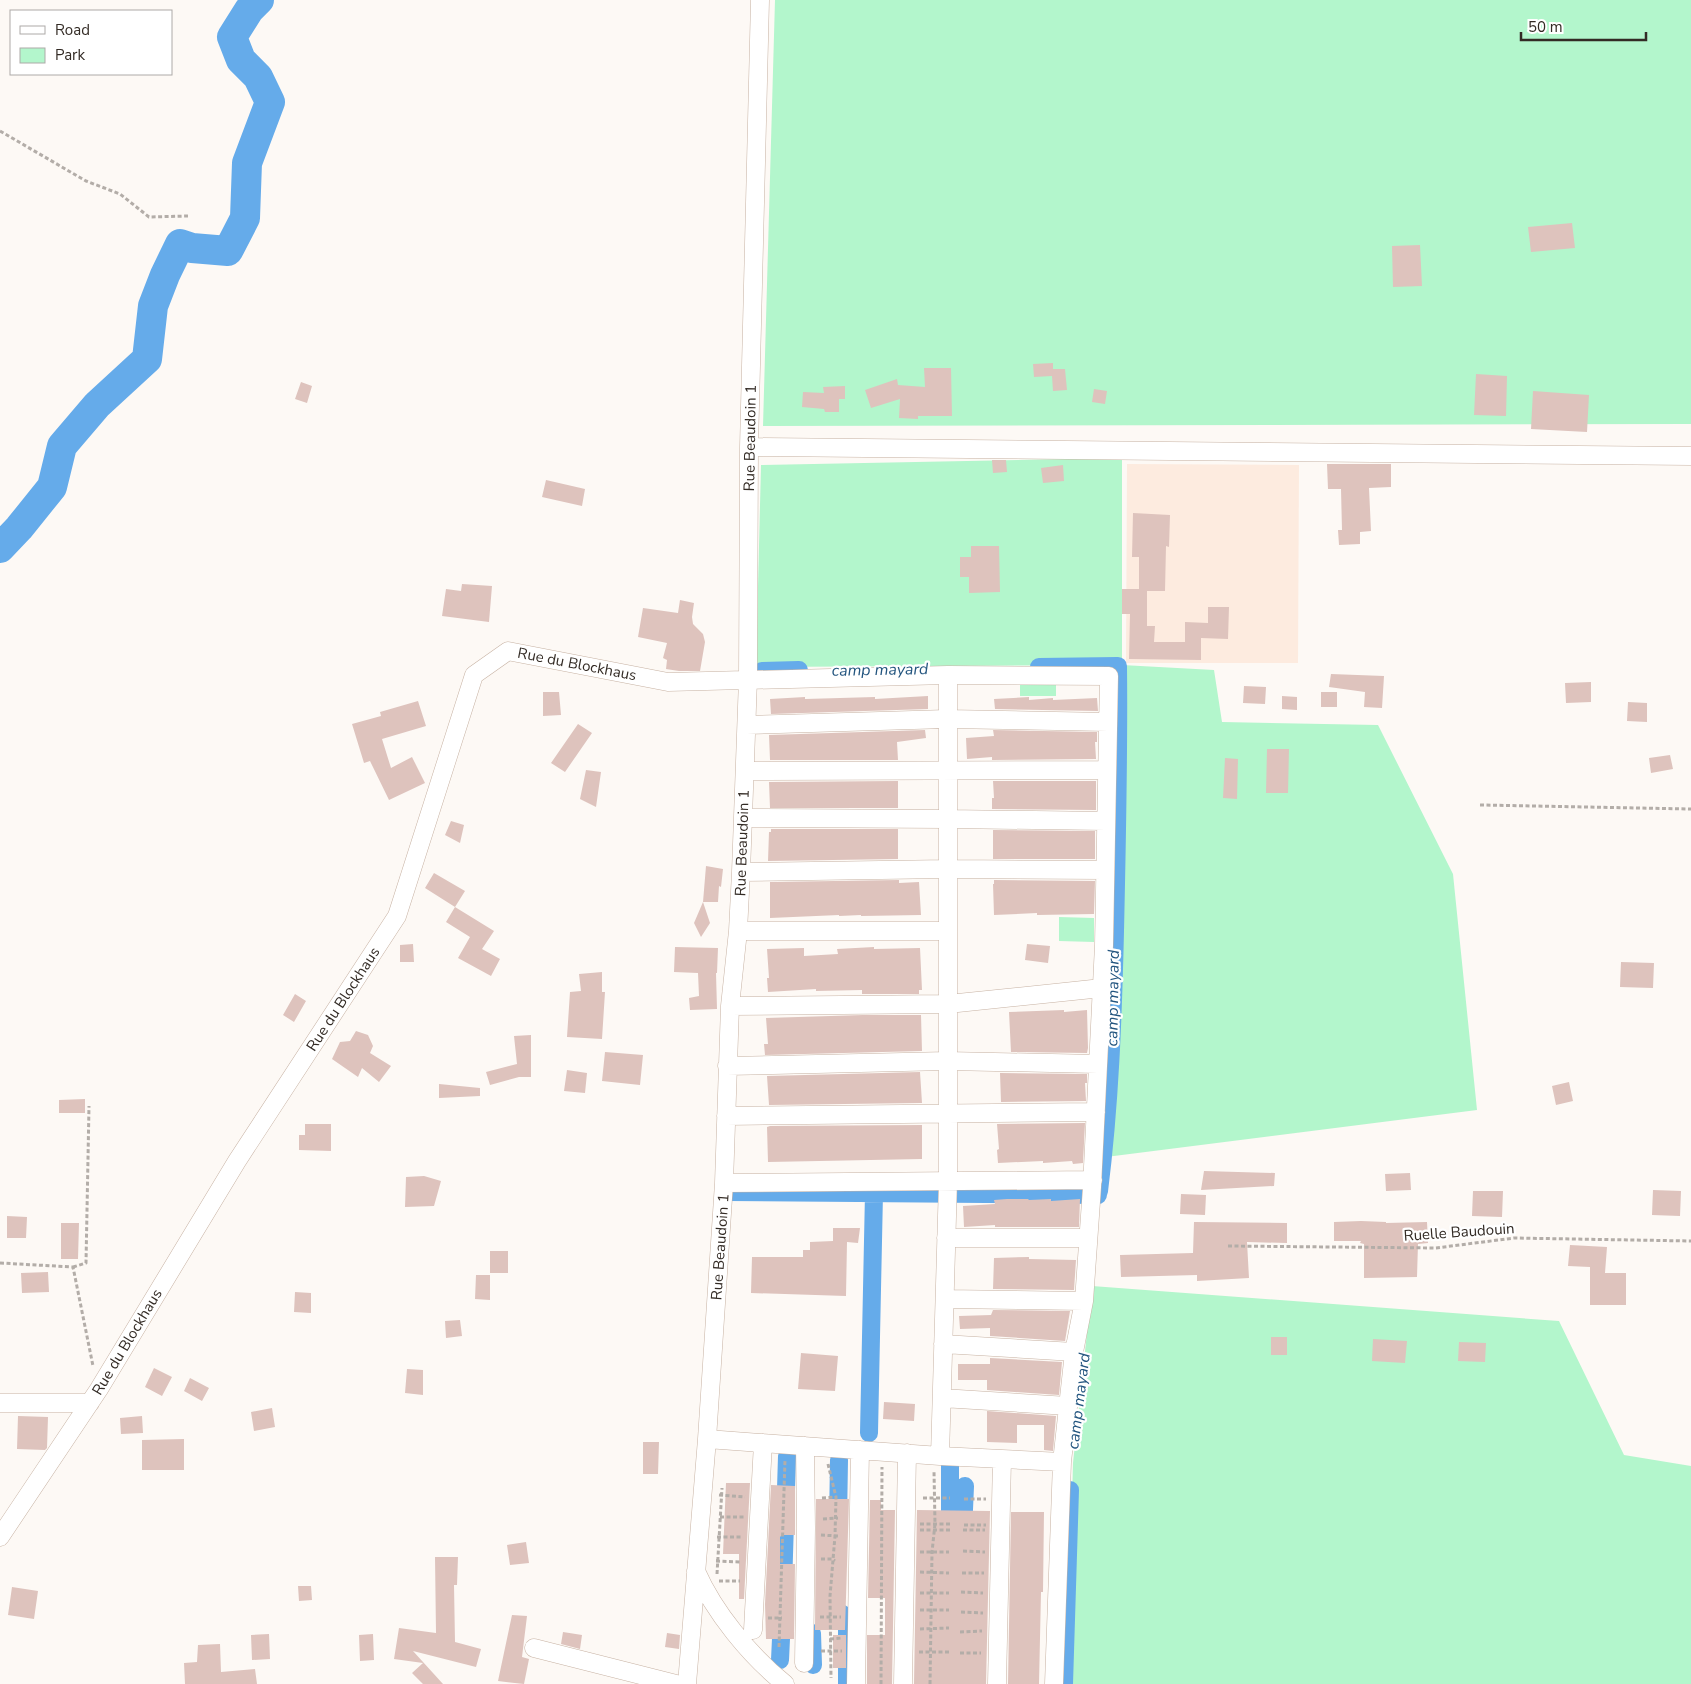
<svg xmlns="http://www.w3.org/2000/svg" width="1691" height="1684" viewBox="0 0 1691 1684" font-family="'Nunito Sans',sans-serif">
  <rect width="100%" height="100%" fill="#fdf9f5"/>
  <!-- built -->
  <path fill="#fdebdf" d="M1127 464 1299 465 1298 663H1126Z"/>
  <!-- green -->
  <path fill="#b3f6cc" d="M775 0H1691V424L763 426Z
    M1122 458V665L1214 670 1222 722 1378 725 1453 874 1477 1110 1106 1157 1118 665 756 667 761 465Z
    M1020 680H1056V696H1020Z
    M1059 917 1094 918V942L1059 941Z
    M1092 1286 1559 1321 1624 1455 1691 1466V1684H1067L1073 1463Z"/>
  <g fill="none" stroke-linecap="round" stroke-linejoin="round">
    <!-- canal -->
    <path stroke="#65abea" stroke-width="18" d="M1039 667 1118 666C1119 754 1117 842 1115 931 1113 1017 1110 1104 1099 1191
      M762 671 799 670
      M728 1192 1098 1195
      M869 1433 874 1193
      M838 1522 839 1460
      M950 1533V1466
      M963 1533 965 1486
      M783 1588 787 1456
      M833 1600 834 1609 847 1617V1684
      M812 1633 813 1665
      M780 1660 782 1617
      M1064 1684 1070 1490"/>
    <!-- river -->
    <path stroke="#65abea" stroke-width="30" d="M0 548 19 528 52 487 62 446 97 405 147 359 153 306 165 275 180 244 192 248 228 251 245 218 247 163 270 102 258 77 241 60 232 37 249 10 259 0"/>
  </g>
  <!-- building -->
  <path fill="#dec3bd" d="M1572 223 1575 248 1531 252 1528 227Z
    M1420 245 1422 286 1393 287 1392 246Z
    M1053 363V369H1065L1067 390 1053 391 1052 376 1034 377 1033 364Z
    M924 368H951L952 416H918V419L899 418 900 399 871 408 865 390 897 379 898 385 925 387Z
    M1476 374 1507 376 1506 416 1474 415Z
    M301 382 312 386 307 403 295 399Z
    M845 386V399H839V412H825L824 409 802 407 803 392 824 393 823 387Z
    M1094 389 1107 391 1105 404 1092 402Z
    M1533 391 1589 395 1587 432 1531 429Z
    M992 460H1006L1007 472 993 473Z
    M1327 464H1391V487L1369 488 1371 531 1360 532V544L1339 545 1338 530H1342L1341 489H1328Z
    M1063 465 1064 481 1043 483 1041 468Z
    M546 480 585 489 582 506 542 497Z
    M1133 513 1170 515 1169 547 1166 546 1165 591H1147V626H1155L1154 642H1185V622L1208 623V607H1229L1228 639 1201 638V660L1129 659 1130 614H1122V589H1139V557H1132Z
    M971 546H999L1000 592 969 593V577H960V557H971Z
    M462 584 492 586 489 622 442 616 446 589 461 591Z
    M680 600 694 603 692 617 693 624 703 634 705 642 700 671H679L666 669 667 660 663 658 667 643 638 637 643 608 678 613Z
    M1331 674 1384 676 1382 708 1364 707 1365 692 1329 687Z
    M1591 682V702L1566 703 1565 683Z
    M1244 686 1266 687 1265 704 1243 703Z
    M543 692H559L561 715 543 716Z
    M1321 692H1337V707H1321Z
    M928 696V709L771 714 770 699 805 697V699L875 697V699Z
    M1282 696 1297 697V710L1282 709Z
    M1029 697V700L1053 698V700L1097 698 1098 711 995 709 994 699Z
    M418 701 426 726 382 739 391 768 412 757 425 783 389 800 370 761 364 763 352 724 381 716 380 712Z
    M1628 702 1647 703V722L1627 721Z
    M578 724 592 733 565 772 551 763Z
    M925 730 926 738 897 742 898 760H770L769 735Z
    M993 730 1097 732V742H1095L1096 759 992 760V757L967 759 966 738 994 736Z
    M1267 749H1289L1288 793H1266Z
    M1670 755 1673 769 1651 773 1649 758Z
    M1225 758 1238 759 1237 799 1223 798Z
    M586 770 601 772 596 807 580 799Z
    M898 781V808H770L769 782Z
    M993 781H1096V810L992 809V798H994Z
    M451 821 464 825 460 843 445 835Z
    M771 829H898V859L768 861 769 832H771Z
    M993 830 1095 831V859H993Z
    M706 866 723 869 721 887 719 886 718 902H703L710 923 701 937 694 923 703 902Z
    M434 873 465 891 455 907 425 888Z
    M899 880V883L919 882 921 915 861 916V915L839 916V915L770 918V882Z
    M994 880 1095 881 1094 914 1037 915V913L994 915 993 884H994Z
    M455 907 494 931 482 949 500 959 491 976 458 958 470 937 446 922Z
    M413 944 414 962H400V945Z
    M1027 944 1050 946 1048 963 1025 960Z
    M675 947 718 948 717 973H716L717 1009 690 1010 689 998 699 996 698 973 674 972Z
    M874 947V949L920 948 922 990H919V994H862V990L816 991V989L768 992 767 978H769L767 949 804 948V956L838 954 837 949Z
    M1621 962 1654 963 1653 988 1620 987Z
    M602 972V992H605L602 1039 567 1037 570 992 581 991 579 974Z
    M295 994 306 1001 294 1022 283 1015Z
    M1064 1010V1012L1087 1010 1088 1048 1087 1053 1011 1052 1009 1012Z
    M863 1015H921L922 1051 765 1055 764 1044H768L766 1018Z
    M356 1031 368 1035 373 1046 370 1053 391 1066 379 1082 362 1068 358 1077 332 1059 340 1042 350 1041Z
    M531 1035V1077H519L490 1085 486 1072 517 1064 514 1036Z
    M605 1052 643 1055 640 1085 602 1081Z
    M567 1070 587 1073 585 1093 564 1091Z
    M920 1072 922 1103H920L769 1105 767 1076Z
    M1000 1073 1087 1074V1083H1085L1086 1101 1001 1102Z
    M1569 1082 1573 1101 1556 1105 1552 1086Z
    M439 1084 480 1088V1096L439 1098Z
    M85 1099V1113H59V1100Z
    M1085 1123 1083 1163 1073 1164 1072 1161 1043 1163V1161L998 1163 997 1150 999 1149 997 1124Z
    M305 1124H331V1151L299 1150V1135H305Z
    M922 1125V1159L768 1162 767 1127 770 1126Z
    M1204 1171 1275 1173 1274 1186 1201 1190Z
    M1410 1173 1411 1190 1386 1191 1385 1174Z
    M424 1176 441 1181 434 1206 405 1207 406 1177Z
    M1653 1190 1681 1191 1680 1216 1652 1215Z
    M1473 1191H1503L1502 1217 1472 1216Z
    M1181 1194 1206 1195 1205 1215 1180 1214Z
    M1007 1199H1028L1029 1200 1051 1199V1201L1080 1199 1079 1227H995V1225L964 1227 963 1206 995 1204 994 1200Z
    M7 1216 27 1217 26 1238H7Z
    M1361 1221 1386 1222V1223L1427 1222 1428 1243 1418 1244 1417 1277 1364 1278V1244L1360 1243 1361 1241H1334V1222Z
    M1194 1222 1287 1223V1243L1247 1242 1249 1278 1197 1281V1275L1121 1277 1120 1255 1193 1253Z
    M61 1223H79L78 1259H61Z
    M833 1228H860L858 1243 847 1242 846 1296 751 1293 752 1257H803V1250H810V1242L833 1241Z
    M1570 1245 1607 1247 1605 1273H1626V1305H1590V1267L1568 1266Z
    M490 1251H508V1273H490Z
    M1029 1257V1259L1076 1260 1074 1290 993 1289 994 1258Z
    M48 1272 49 1292 22 1293 21 1273Z
    M476 1275H490V1300L475 1299Z
    M295 1292 311 1293V1313L294 1312Z
    M993 1310 1070 1311 1065 1341 990 1336V1328L960 1329 959 1316 991 1315Z
    M460 1320 462 1336 446 1338 445 1321Z
    M1271 1337H1287V1355H1271Z
    M1373 1339 1407 1341 1405 1363 1372 1361Z
    M1459 1342 1486 1343 1485 1362 1458 1361Z
    M801 1353 838 1356 835 1391 798 1389Z
    M990 1358 1062 1362 1059 1395 987 1390V1380H958V1364H990Z
    M154 1368 172 1377 162 1396 145 1387Z
    M407 1369 423 1370V1395L405 1393Z
    M190 1378 209 1388 202 1401 184 1391Z
    M884 1402 915 1404 914 1421 883 1419Z
    M272 1408 275 1427 254 1431 251 1412Z
    M987 1411 1056 1416 1053 1451 1044 1450V1425H1017V1443L987 1442Z
    M18 1416 48 1417 47 1448 45 1450 17 1449Z
    M142 1416 143 1433 121 1434 120 1418Z
    M184 1439V1470H142V1440Z
    M643 1442H659L658 1474H643Z
    M726 1483H750L744 1599H739V1554H723Z
    M771 1485 795 1486V1535H782L780 1537V1564H795L794 1639H766L765 1604Z
    M816 1499H849L845 1630H815Z
    M870 1500H881V1510H895L892 1684H867V1635H885V1598H868Z
    M917 1510 990 1511 986 1684H914Z
    M1011 1512H1044L1043 1592H1041L1039 1684H1008Z
    M526 1542 529 1563 510 1565 507 1545Z
    M435 1557H458L457 1585H454L455 1642 481 1649 476 1667 413 1651 443 1684H423L412 1673 423 1663 394 1659 399 1628 436 1633Z
    M298 1586H311L312 1600 299 1601Z
    M12 1587 38 1591 34 1619 8 1615Z
    M512 1615 527 1616 522 1657 529 1659 524 1684 498 1681Z
    M563 1632 582 1635 580 1649 561 1644Z
    M667 1633 680 1635 679 1649 665 1647Z
    M269 1634 270 1659 252 1660 251 1635Z
    M373 1634 374 1660 360 1661 359 1635Z
    M833 1635H846V1668H833Z
    M220 1644 221 1672 255 1669 257 1684H185L184 1663 197 1662 198 1645Z"/>
  <g fill="none" stroke-linecap="round" stroke-linejoin="round">
    <defs>
      <path id="minor" d="M749 447 1691 456
        M747 725 947 719 1108 722
        M745 771 1107 770
        M743 818 947 819 1106 821
        M741 872 948 869 1105 870
        M738 931H948
        M730 1006 948 1004 1102 988
        M727 1066 947 1061 1098 1064
        M726 1116 1096 1112
        M724 1183 1093 1180
        M946 1238H1088
        M945 1299 1084 1301
        M943 1344 1074 1352
        M942 1398 1068 1406
        M0 1403H90
        M707 1439 940 1456 1062 1462
        M940 1456 948 1182V675
        M0 1537 99 1389 237 1161 397 916 474 675 508 651 668 682 948 675 1109 676 1104 945 1092 1187 1084 1301 1074 1352 1062 1462 1054 1684
        M696 1571C714 1612 750 1656 785 1684
        M753 1630 763 1443
        M534 1648 676 1684
        M804 1663 806 1528 805 1446
        M687 1684 707 1439 724 1183 730 1006 738 931 741 872 748 679 749 447 760 0
        M856 1684 860 1450
        M903 1684 907 1453
        M997 1684 1002 1459"/>
    </defs>
    <!-- minor casing -->
    <use href="#minor" stroke="#c7b2a3" stroke-width="19"/>
    <!-- path -->
    <path stroke="#b3ada8" stroke-width="3" stroke-dasharray="4 2.5" stroke-linecap="butt" d="M0 131 86 181 120 194 149 217 188 216
      M1480 805 1691 809
      M1228 1246 1436 1248 1514 1238 1691 1241
      M0 1263 73 1267 93 1366
      M73 1267 86 1263 89 1106
      M828 1464 836 1497 835 1536 830 1596 831 1678
      M719 1495 745 1497
      M822 1498 836 1497
      M923 1498H950
      M964 1499H986
      M720 1517H744
      M823 1519 838 1518
      M920 1524H950
      M964 1525H986
      M920 1530H950
      M963 1530H985
      M821 1535 838 1536
      M717 1537H743
      M963 1551 985 1552
      M920 1552H949
      M821 1559H832L835 1561
      M716 1561 740 1562
      M920 1572 949 1573
      M962 1573H984
      M717 1574 722 1488
      M719 1581H740
      M961 1592 983 1593
      M920 1593H949
      M920 1610H949
      M961 1612 983 1613
      M820 1617H841
      M768 1618H782
      M920 1629 949 1628
      M960 1632 982 1631
      M830 1639 842 1638
      M779 1647 785 1460
      M821 1651H842
      M919 1652H949
      M960 1653H981
      M881 1684 882 1467
      M930 1684 932 1552 935 1524 934 1471"/>
    <!-- minor -->
    <use href="#minor" stroke="#fff" stroke-width="18"/>
  </g>
  <g text-anchor="middle" stroke-width="4.5" stroke-linejoin="round" paint-order="stroke">
    <!-- street labels -->
    <g font-size="15" fill="#332b25" stroke="#fff">
      <text transform="translate(750 438) rotate(-89)" y="5">Rue Beaudoin 1</text>
      <text transform="translate(577 664) rotate(11)" y="5">Rue du Blockhaus</text>
      <text transform="translate(742 843) rotate(-88)" y="5">Rue Beaudoin 1</text>
      <text transform="translate(343 999) rotate(-57)" y="5">Rue du Blockhaus</text>
      <text transform="translate(1459 1232) rotate(-4)" y="5">Ruelle Baudouin</text>
      <text transform="translate(720 1247) rotate(-86)" y="5">Rue Beaudoin 1</text>
      <text transform="translate(127 1342) rotate(-59)" y="5">Rue du Blockhaus</text>
    </g>
    <!-- water labels -->
    <g font-size="16" font-style="italic" fill="#23557f" stroke="#fff">
      <text transform="translate(880 669) rotate(-1)" y="6">camp mayard</text>
      <text transform="translate(1112 998) rotate(-89)" y="6">camp mayard</text>
      <text transform="translate(1078 1401) rotate(-83)" y="6">camp mayard</text>
    </g>
  </g>
  <!-- legend -->
  <rect x="10" y="10" width="162" height="65" fill="#ffffff" stroke="#adaaa8"/>
  <rect x="20" y="26" width="25" height="8" fill="#ffffff" stroke="#adaaa8"/>
  <text x="55" y="35" font-size="15" fill="#332b25">Road</text>
  <rect x="20" y="48" width="25" height="15" fill="#b3f6cc" stroke="#adaaa8"/>
  <text x="55" y="60" font-size="15" fill="#332b25">Park</text>
  <!-- scale -->
  <path d="M1521 32v8h125v-8" fill="none" stroke="#332b25" stroke-width="2.5"/>
  <text x="1528" y="32" font-size="15" fill="#332b25" stroke="#ffffff" stroke-width="4" paint-order="stroke">50 m</text>
</svg>
